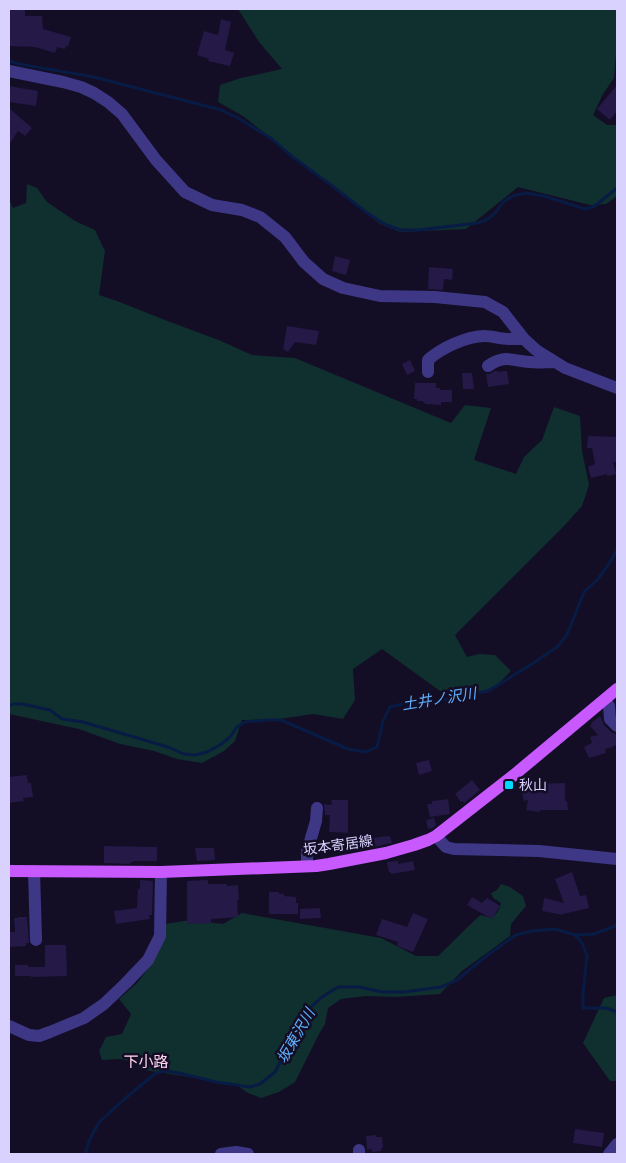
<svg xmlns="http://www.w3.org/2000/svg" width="626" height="1163" viewBox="0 0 626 1163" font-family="Overpass,'Noto Sans JP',sans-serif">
  <rect width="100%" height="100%" fill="#130e25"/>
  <!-- green -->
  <path fill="#102f2f" d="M238 9H617V54H616L614 78 603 94 593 115 607 125H617V196L606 204 590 205 518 187 466 229 400 232 380 224 243 116 218 102 220 85 241 78 282 69 259 42Z
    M27 184 37 188 47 202 75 221 95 230 105 251 99 295 117 301 165 320 221 341 252 355 295 358 451 423 465 405 491 408 474 460 516 474 524 457 542 440 554 407 580 416 582 451 589 485 582 506 565 525 455 635 467 657 479 654 495 655 511 671 494 688 470 694 440 691 382 649 353 669 355 700 343 719 313 714 280 719 242 720 235 741 224 751 202 763 177 759 154 751 120 744 79 729 9 714V199L13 208 26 203Z
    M501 884 510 887 523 896 526 906 511 924 510 936 462 971 440 994 395 997 366 996 341 999 328 1008 325 1024 319 1034 295 1082 279 1092 261 1098 248 1093 235 1084 144 1070 129 1061 119 1059 102 1060 99 1051 106 1037 122 1034 131 1014 119 999 138 982 152 963 165 924 190 920 223 924 242 913 381 938 416 956H438L477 918 481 915 491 918C497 914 499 911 501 903L493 898 491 893 497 890Z
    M617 995V1081H610L583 1043 604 998Z"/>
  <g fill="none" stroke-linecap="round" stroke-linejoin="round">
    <!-- stream -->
    <path stroke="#081b44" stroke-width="3" d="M9 61 19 64 94 77 221 110 238 118 272 139 290 155 331 185 366 212 384 224 400 230H418L478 223 488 219 496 212 503 202 513 196 525 193 544 196 585 209 595 206 617 188
      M9 706 13 704H22L50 710 62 719 83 722 168 747 184 754 195 755 207 752 220 745 230 737 237 727 245 722 268 720H281L348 749 366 752 377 747 383 721 390 707 406 703H429L488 691 535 662 557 647 567 635 584 592 597 580 607 567 617 550
      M575 935 582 943 587 955 583 994V1008H606L617 1012
      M85 1154 90 1139 99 1122 128 1096 156 1073 166 1071 179 1073 216 1082 250 1087 260 1084 275 1072 297 1029 311 1007 322 997 338 987H360L382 992H404L441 987 457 980 489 954 516 935 532 931 555 929 575 935 594 934 615 926 617 924"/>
  </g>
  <!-- building -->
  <path fill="#241947" d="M9 9H25V16H42L43 29 71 37 68 46H66L65 49 57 47 55 53 35 47 9 46Z
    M221 19 231 22 225 50 234 53 230 66 208 61 209 59 197 55 204 31 218 35Z
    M617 85V111L610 120 597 109Z
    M9 86 38 91 36 106 9 102Z
    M9 108 32 128 25 136 18 131 9 145Z
    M335 256 350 260 346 275 332 271Z
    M429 267 453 269 452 280 444 279 443 290 428 289Z
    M287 326 319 331 316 345 295 342 288 352 283 349Z
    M410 360 415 371 407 375 402 364Z
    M495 371H498V372L507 371 509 384 488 387 486 374H489Z
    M462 373H472L474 389H463Z
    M415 383H436V388H440V390H452V402H441V405L426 404 422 401H417V399H414Z
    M588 436 617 437V462H613L616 474 607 476V474L591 478 588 467 595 464 592 448H587Z
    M600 716 604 725 611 732 616 734 617 745 613 746V747L605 749 606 753 589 758 584 747 592 743 590 737 598 735 590 726 592 724 591 723Z
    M429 760 432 771 419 775 416 763Z
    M27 775 28 783H31L33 797 23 798 24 801 9 803V777Z
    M530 775 533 784 565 783V801H567L568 810H540V812L526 810 528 800 524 801 519 781 525 776Z
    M472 780 480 790 464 803 463 801 461 802 455 794Z
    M448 799 450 814 430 817 427 804H432V801Z
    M331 800H348V833L329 832 330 815H325L324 804 332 805Z
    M434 818 436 825 433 828 428 829 426 820Z
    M390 836 392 843 350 852 348 843 379 837Z
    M104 846 157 847V861H133V862H130V864L104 863Z
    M195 848H214L215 860 197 861Z
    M398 861V864L413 861 415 870 391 874 390 872H389L387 862Z
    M572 872 580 896 586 895 589 908 563 914V915L542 911 544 898 564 903 555 879Z
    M140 880 153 881 152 915H149L150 919 116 924 114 911 137 908 138 889H140Z
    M208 880V884H227V886L238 885 239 900H237L238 917 211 919V923L187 924V881Z
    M269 892H279V894H284V896L296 897V903H298V914H269Z
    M472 897 482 903 487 898 500 906 492 919 467 905Z
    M320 908 321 918 300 919V909Z
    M413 913 428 919 413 952 397 946 398 942 376 935 382 919 407 927Z
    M18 917H27L29 943H26V946L9 947V934L10 932H15L14 918H18Z
    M45 945H66L67 976 31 977V976H15V965H28V967H45Z
    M575 1129 604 1133 602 1147 573 1143Z
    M376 1135V1137H382L383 1148H381V1151L372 1152V1149L367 1150 366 1136Z"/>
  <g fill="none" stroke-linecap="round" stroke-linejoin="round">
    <!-- minor -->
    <path stroke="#3d3786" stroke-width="12" d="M9 71 63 82 81 87 94 93 108 102 122 114 156 160 185 192 212 205 242 210 260 217 285 237 304 262 323 279 343 288 380 296 435 297 485 302 503 312 524 339 536 350 565 368 617 388
      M488 366C505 354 512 361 530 362 538 363 546 362 554 362
      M428 372V360C441 348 467 336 485 336 492 336 500 339 508 339 513 339 518 339 524 339
      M605 700 609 706 610 719 617 726
      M436 836 446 847 454 849 539 851 617 859
      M307 866V852L316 821 317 808
      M34 871 36 940
      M9 1026 29 1035 39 1036 50 1032 84 1018 104 1004 126 983 148 960 160 936 161 872
      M359 1150V1154
      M221 1154 236 1152 248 1154
      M609 1154 617 1144"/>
    <!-- major -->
    <path stroke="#c759ff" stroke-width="12" d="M9 871 161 872 316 866 329 864 386 853 414 845 428 840 436 836 514 775 617 689"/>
  </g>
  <!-- markers -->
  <rect fill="#00d9fd" stroke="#130e25" stroke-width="2" x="504" y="780" width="10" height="10" rx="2.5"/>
  <g text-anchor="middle" stroke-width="5" stroke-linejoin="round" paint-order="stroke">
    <!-- poi labels -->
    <g font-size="14" fill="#d9d2ff" stroke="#130e25" text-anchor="start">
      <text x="519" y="790">秋山</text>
    </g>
    <!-- street labels -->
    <g font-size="14" fill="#d9d2ff" stroke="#130e25">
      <text transform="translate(338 845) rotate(-8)" y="5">坂本寄居線</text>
    </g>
    <!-- water labels -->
    <g font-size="15" font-style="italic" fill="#60afff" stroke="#130e25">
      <text transform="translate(439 699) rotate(-9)" y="5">土井ノ沢川</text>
      <text transform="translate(296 1036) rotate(-60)" y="5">坂東沢川</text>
    </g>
    <!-- neighbourhood labels -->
    <g font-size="15" fill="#ffd4ed" stroke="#130e25">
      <text x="146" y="1067">下小路</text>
    </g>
  </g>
  <!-- border -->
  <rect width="626" height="1163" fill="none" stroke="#d9d2ff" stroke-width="20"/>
</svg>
